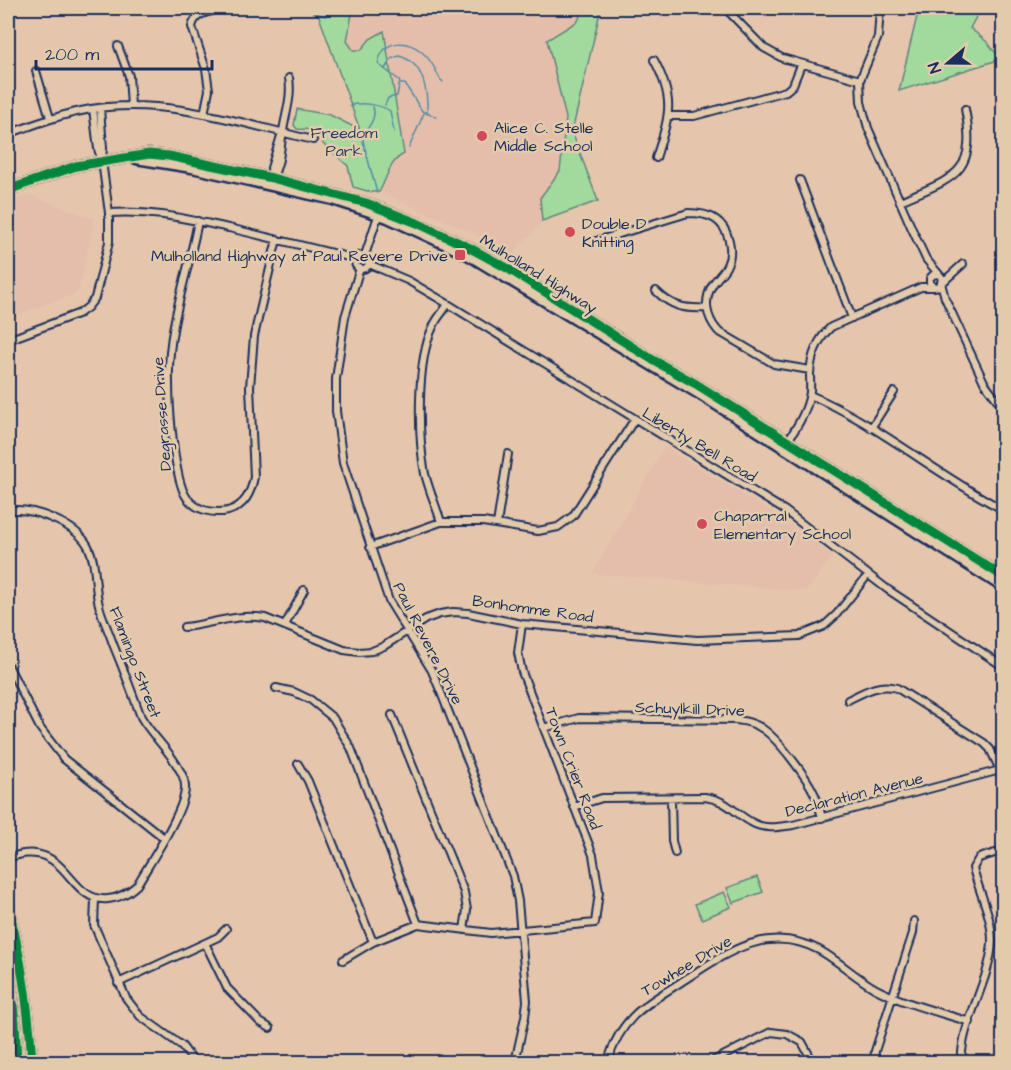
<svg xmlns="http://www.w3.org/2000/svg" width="1011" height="1070" viewBox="0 0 1011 1070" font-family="'Architects Daughter',sans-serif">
  <rect width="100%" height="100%" fill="#e5c6ac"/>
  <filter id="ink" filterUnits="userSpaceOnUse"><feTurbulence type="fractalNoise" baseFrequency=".0167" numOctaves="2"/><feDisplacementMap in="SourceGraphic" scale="12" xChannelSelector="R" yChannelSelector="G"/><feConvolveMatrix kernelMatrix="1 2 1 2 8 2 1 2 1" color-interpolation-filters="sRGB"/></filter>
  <g filter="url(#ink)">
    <!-- built -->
    <path fill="#e5beab" d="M353 8H583L579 21 547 40 566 118 560 171 540 198 542 223 510 257 471 232 379 192 396 158 377 34 361 50H353L347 42Z
      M30 195 95 219 79 289 76 294 8 318V202Z
      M664 447 784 519 833 556 807 591 592 574Z"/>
    <!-- green -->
    <path fill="#a2da9e" stroke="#5e847e" stroke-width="1.5" d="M316 8H353L347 41 353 50H361L370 39 384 31 404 154C389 161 387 179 379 192H371L353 187 348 166 323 144 322 134 318 130 297 129 294 125 297 109 330 115 360 130Z
      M583 8H601L572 132 598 201 542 221 540 198 560 171 566 118 547 40 578 21Z
      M919 8H981L970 28 987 42 1001 59 899 91Z
      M757 877 763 892 733 903 727 888Z
      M724 892 731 907 702 919 695 904Z"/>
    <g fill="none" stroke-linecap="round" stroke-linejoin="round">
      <!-- stream -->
      <path stroke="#538ba6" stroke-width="1.5" d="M313 13 325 16 331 8
        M385 69 391 59 399 56C424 62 428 92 427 114
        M385 105 388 98 397 96 399 85
        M350 106C358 101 382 105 390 111L394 132
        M373 107C378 121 364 128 363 141L377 193
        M436 117 422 111 405 84H400L399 80 378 64C383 38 409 38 425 55 432 61 436 71 440 79L443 82
        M409 148 424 113"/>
      <defs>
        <path id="street" d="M725 8 764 48 782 58 860 80
          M880 8 878 37 860 80 861 102 868 128 912 229 926 259 942 278 940 286 934 287 930 284V278L933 275 937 274
          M118 46 129 76 131 106
          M654 60C676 101 669 116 656 158
          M36 71 50 118
          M93 109 98 149 101 158
          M204 114 209 90 206 69 192 27C195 12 210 12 223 8
          M669 116H694L786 91 793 85 801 65
          M8 134C35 124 62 114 91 109 167 97 240 123 313 140
          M272 178C281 163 280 147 283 131 286 112 292 97 289 78
          M272 178 271 168 281 136
          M800 180 852 318
          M900 201C953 178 978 175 965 109
          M109 213C152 210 187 219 229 228 271 238 313 248 356 259
          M198 221C188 275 167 327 169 382 169 406 174 481 187 498 197 511 214 514 228 511 245 506 251 493 254 477L250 387 254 336 277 239
          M593 242 688 213C697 213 707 214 715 219 729 228 734 251 727 265 724 272 717 278 713 284 703 300 706 317 718 331L774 364 810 370
          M365 255 379 213
          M355 262a7 7 0 1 1 14 0a7 7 0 1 1-14 0Z
          M369 264 409 281 448 304 784 510 887 589 1004 667
          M360 268 345 317 336 379V411L343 463 389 601 432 671 440 690 513 876 518 901 527 1001 525 1017 515 1062
          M941 283 945 298 984 382 1004 409
          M942 283 963 264
          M656 291C672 307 684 309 706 308
          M8 340 80 313 88 307 95 298 109 242V213L102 161 103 148 100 108
          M810 395C877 423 938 476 1004 510
          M871 428 894 392
          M785 445C795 430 805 415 809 398 811 390 810 382 810 374 811 355 817 340 831 327L921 287H934
          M8 511C31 506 76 524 88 546 97 564 94 586 99 605 102 618 109 631 113 644 123 668 132 692 141 717 152 736 170 751 179 769 182 773 185 781 185 786 187 808 149 864 137 885 128 893 120 898 108 899 77 902 70 865 44 856 32 851 20 854 8 858
          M441 522C436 506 429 490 425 474 418 437 416 361 433 327 436 319 443 312 448 304
          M497 524 508 454
          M370 547 441 522H483L538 531 558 527 573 516 634 420
          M285 625 304 590
          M184 627C212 624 237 613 265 618L344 650 359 652 372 651 384 646 426 619 440 614 453 612 468 613 522 624 697 640 799 636 824 626 836 615 868 575
          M8 665 40 728 64 759 164 838
          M276 688 294 692 311 700 333 718 351 748 418 924
          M848 700C864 692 878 683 897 688L984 743 990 749 1000 770
          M392 715 464 892 467 910 464 930
          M544 728 579 718 736 720C746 721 755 723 763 729 779 740 807 777 815 795 818 802 820 810 822 818
          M298 764 308 781 373 942
          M671 798 672 841 675 853
          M574 807 602 798 705 797C727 800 733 812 751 822 764 830 779 827 793 825L1004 769
          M95 899 94 925 126 998 140 1016 182 1046 194 1062
          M205 943 227 988 260 1022 270 1028
          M343 960 373 942 418 924 491 933 595 923 599 892 593 855 522 672 518 653 522 624
          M118 983 205 943 218 937 226 929
          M608 1062C619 1020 643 1006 678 984 723 955 765 922 819 950 839 961 856 978 876 989 905 1004 939 1012 970 1022
          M711 1062 771 1032 787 1034 802 1042 813 1062
          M874 1062 875 1051 913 933 914 921
          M962 1062C959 1026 991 981 992 941 992 916 979 892 973 868L979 858 995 853"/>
        <path id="secondary" d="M136 159 192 168 333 200 388 218 466 254 702 396 1004 588
          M8 190 76 166 149 154 169 156 272 178 366 203 417 223 468 247 507 268 653 360 696 384 1004 577
          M8 905C21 957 29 1009 32 1062
          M8 969 15 1021 17 1062"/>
      </defs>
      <!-- street casing -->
      <use href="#street" stroke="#1b2f5e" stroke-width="10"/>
      <!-- secondary casing -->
      <use href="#secondary" stroke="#1b2f5e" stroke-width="13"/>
      <!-- street -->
      <use href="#street" stroke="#e2caab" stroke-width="6"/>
      <!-- secondary -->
      <use href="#secondary" stroke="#e2caab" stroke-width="8"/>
      <defs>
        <path id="cycleway" d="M8 190 76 166 149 154 169 156 272 178 366 203 417 223 468 247 507 268 653 360 696 384 1004 577
          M8 905C21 957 29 1009 32 1062
          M8 969 15 1021 17 1062"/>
      </defs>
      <!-- cycleway casing -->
      <use href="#cycleway" stroke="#e2caab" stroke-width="13"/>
      <!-- cycleway -->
      <use href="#cycleway" stroke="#00873e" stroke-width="9"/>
    </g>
  </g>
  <!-- markers -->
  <g fill="#d1495b" stroke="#e2caab" stroke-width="2">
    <circle cx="482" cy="136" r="6"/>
    <circle cx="570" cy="232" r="6"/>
    <rect x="454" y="249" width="12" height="12" rx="3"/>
    <circle cx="702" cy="524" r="6"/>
  </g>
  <g text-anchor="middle" stroke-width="5" stroke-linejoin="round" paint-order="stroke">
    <!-- poi labels -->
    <g font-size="16" fill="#1b2f5e" stroke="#e2caab" text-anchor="start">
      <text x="494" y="133">Alice C. Stelle<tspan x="494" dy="18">Middle School</tspan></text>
      <text x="582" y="229">Double D<tspan x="582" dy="18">Knitting</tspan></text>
      <text x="448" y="261" text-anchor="end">Mulholland Highway at Paul Revere Drive</text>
      <text x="714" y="521">Chaparral<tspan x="714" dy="18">Elementary School</tspan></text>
    </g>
    <!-- park labels -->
    <g font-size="16" fill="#284064" stroke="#e2caab">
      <text x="344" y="138">Freedom<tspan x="344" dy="18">Park</tspan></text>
    </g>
    <!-- street labels -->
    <g font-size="16" fill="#1b2f5e" stroke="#e2caab">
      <text transform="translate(539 273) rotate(32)" y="6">Mulholland Highway</text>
      <text transform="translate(161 414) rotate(-94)" y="6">Degrasse Drive</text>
      <text transform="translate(700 444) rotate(31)" y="6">Liberty Bell Road</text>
      <text transform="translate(533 608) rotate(8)" y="6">Bonhomme Road</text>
      <text transform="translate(429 643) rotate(63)" y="6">Paul Revere Drive</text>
      <text transform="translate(136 662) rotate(69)" y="6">Flamingo Street</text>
      <text transform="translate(690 708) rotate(2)" y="6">Schuylkill Drive</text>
      <text transform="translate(574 768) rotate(69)" y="6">Town Crier Road</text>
      <text transform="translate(854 794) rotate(-14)" y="6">Declaration Avenue</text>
      <text transform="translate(686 965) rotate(-31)" y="6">Towhee Drive</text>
    </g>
  </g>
  <!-- margin -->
  <rect width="1011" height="1070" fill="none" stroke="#e2caab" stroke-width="30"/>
  <rect x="15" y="15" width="981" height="1040" fill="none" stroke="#1b2f5e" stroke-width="2" filter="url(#ink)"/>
  <!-- north arrow -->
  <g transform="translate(948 63) rotate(250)" stroke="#e2caab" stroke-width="4.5" paint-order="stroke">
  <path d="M0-4.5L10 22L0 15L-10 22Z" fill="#1b2f5e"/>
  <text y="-9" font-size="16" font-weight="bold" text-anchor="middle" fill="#1b2f5e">N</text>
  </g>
  <!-- scale -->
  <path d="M36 60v9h176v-9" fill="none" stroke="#1b2f5e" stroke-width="3"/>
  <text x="45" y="60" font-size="18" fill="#1b2f5e" stroke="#e2caab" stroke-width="4.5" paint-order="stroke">200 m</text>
</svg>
